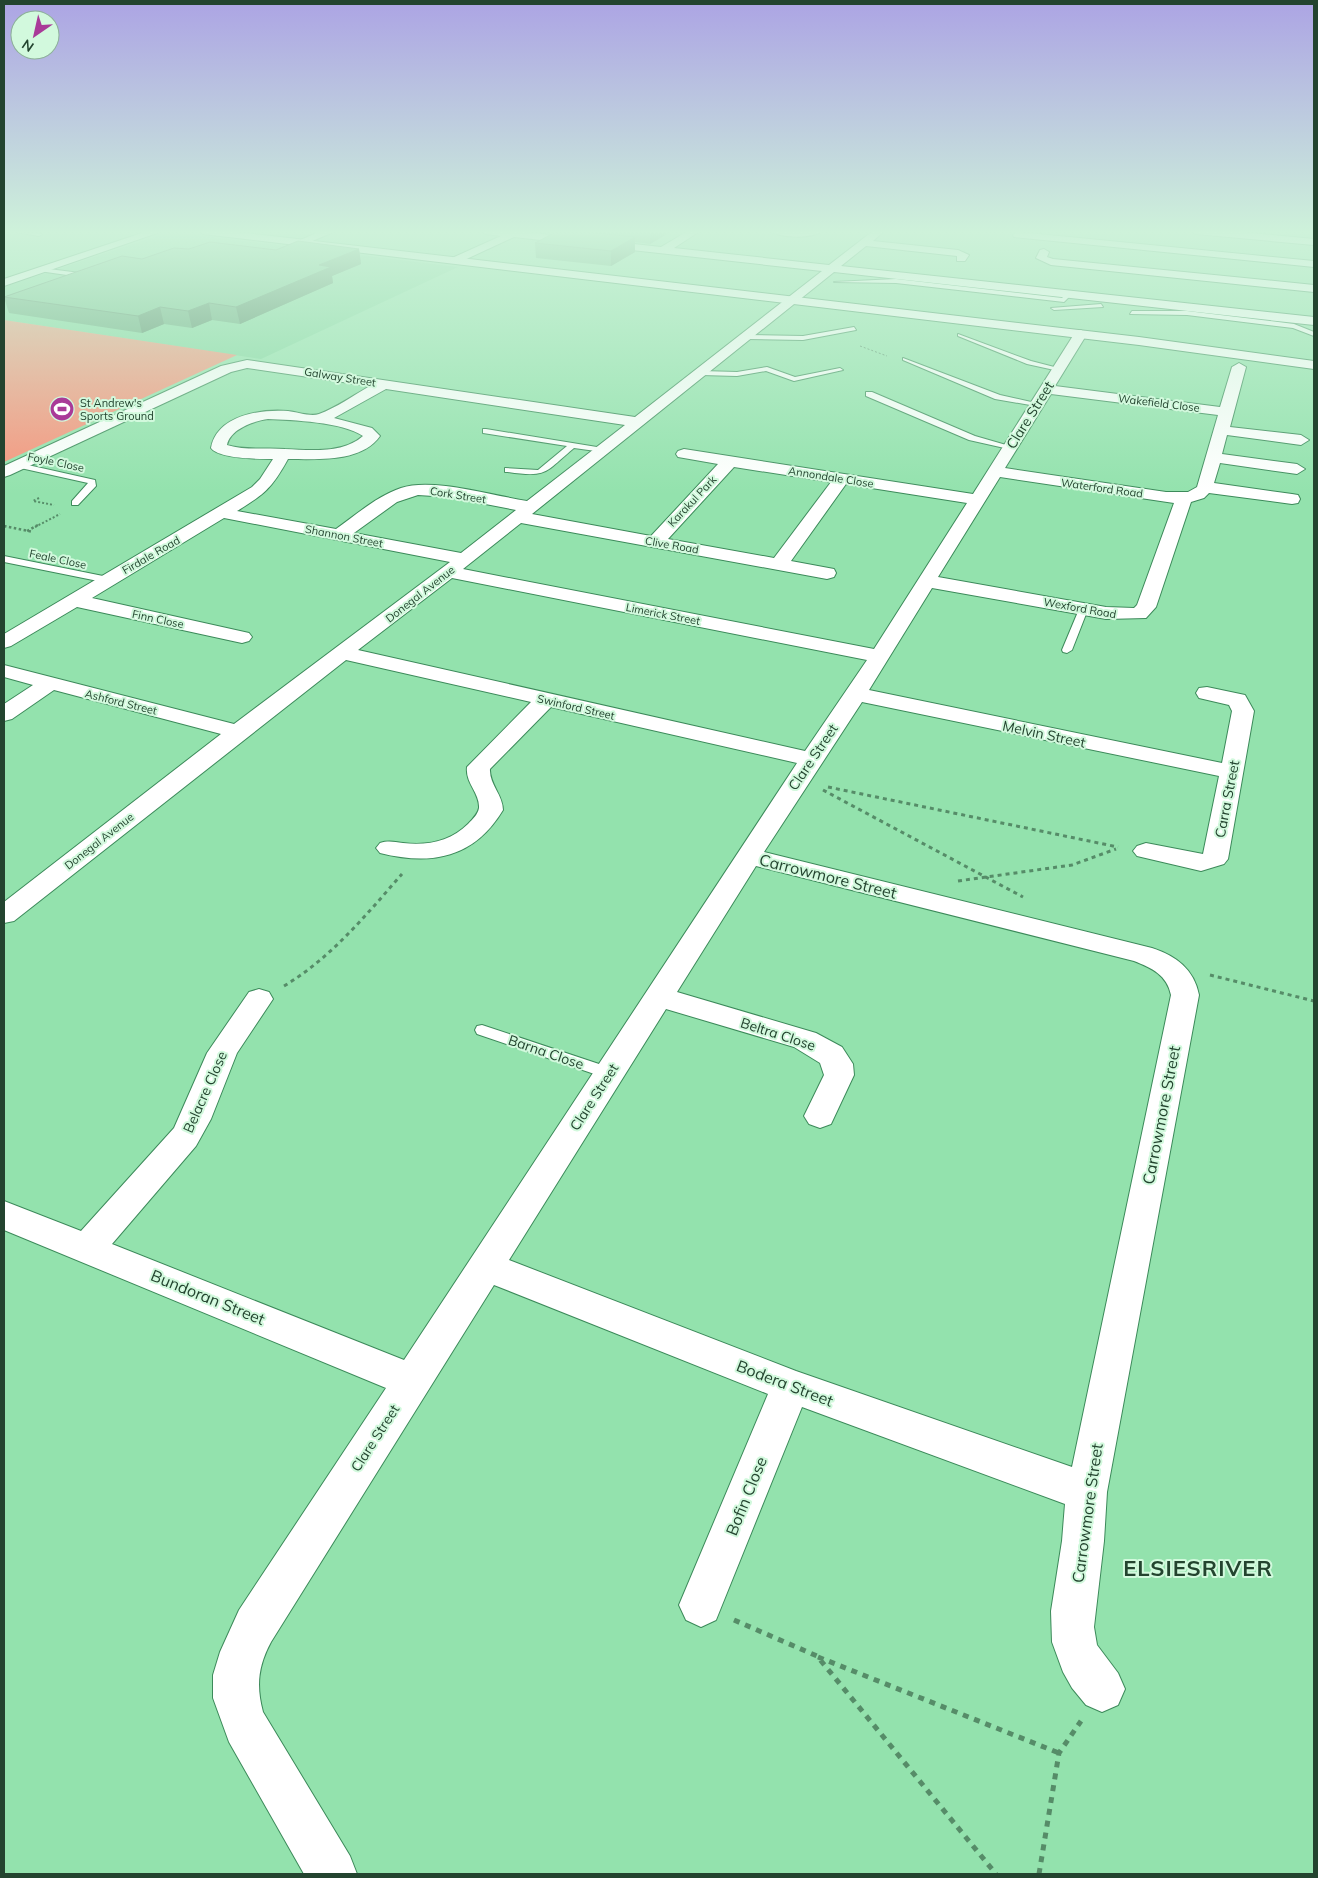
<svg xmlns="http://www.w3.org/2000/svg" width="1318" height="1878" viewBox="0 0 1318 1878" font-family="Mulish,sans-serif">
  <rect width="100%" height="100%" fill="#93e2ad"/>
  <!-- built -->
  <path fill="#7fd69d" d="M166 233H178L458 267 261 359 4 320V287Z"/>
  <!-- green -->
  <path fill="#f7937b" d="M4 320 237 355 4 462Z"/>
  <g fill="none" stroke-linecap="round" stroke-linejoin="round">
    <defs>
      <path id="service" d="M11 231 42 234 39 236Z
        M41 268 88 274 91 276 88 278 39 271Z
        M896 279 1062 298 1067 293 1072 294 1064 302 896 283 834 282Z
        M1101 304 1103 307 1054 310 1051 308Z
        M1132 311H1187L1294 324 1314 332V336L1293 328 1187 315 1130 314Z
        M854 327 856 330 803 340 746 339 743 337 746 335 803 336Z
        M958 334 1031 361 1062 369 1059 371 1027 364 958 336Z
        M903 358 1000 395 1040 404 1036 406 995 399 903 360Z
        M767 367 795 377 840 368 843 370 794 381 766 371 737 376 701 375 698 373 701 371 737 372Z
        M866 392H872L975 436 1013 447 1009 449 969 440 866 396Z
        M486 429 603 448 607 450 603 452 574 448C545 472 548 478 508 472H505V468L538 470 567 446 483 433V429Z
        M19 463 95 480 96 486 78 505H72V501L88 483 16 467 15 465Z
        M4 556 108 577 113 580 108 583 4 562Z
        M1080 607 1088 609 1072 650 1067 653 1063 652 1062 650Z
        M482 1025 614 1069 617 1073 614 1077 609 1079 477 1034 475 1030 477 1026Z"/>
      <path id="minor" d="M148 231H163L4 286V279Z
        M321 231H336L305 244H297L296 242Z
        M481 231H515L661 247 688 231H700L674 248 829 265 873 231H884L873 241 958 250 969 255 965 261H957V256L866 246 841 266 1314 317V325L834 272 532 514 651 536 718 464 678 457 676 454 678 451 684 449 973 494 1076 331 1081 330 1087 334 1055 386 1220 407 1232 367 1239 363 1246 367 1230 427 1301 435 1309 440 1301 445 1227 435 1222 454 1297 464 1305 469 1297 474 1220 463 1214 483 1292 494 1298 495 1300 499 1298 503 1292 504 1209 493 1204 498 1191 502 1156 607 1146 618 1106 619 932 588 869 690 1222 763 1232 711 1229 705 1199 698 1196 693 1199 688 1207 687 1245 695 1254 711 1228 859 1224 864 1201 871 1137 856 1133 851 1137 846 1146 843 1203 854 1219 776 862 702 764 852 1152 948C1176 956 1194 969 1199 995L1107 1492 1104 1541 1094 1627 1097 1645 1118 1673 1125 1689 1118 1705 1102 1712 1086 1705 1072 1688 1063 1672 1052 1642 1051 1611 1062 1541 1065 1504 802 1407 716 1620 701 1627 686 1620 679 1605 768 1394 494 1285 271 1642C258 1666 256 1686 263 1712L350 1856 357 1874H304L229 1742 213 1698V1675L220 1652 239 1610 386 1388 4 1230V1201L81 1231 174 1128 207 1053 249 992 259 989 269 992 273 999 237 1053 211 1119 196 1146 112 1244 404 1360 797 763 551 707 490 769C489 784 503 795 503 810 474 858 432 866 380 853L376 848 380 843C389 840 394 842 403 843 427 846 451 841 468 824 473 819 478 814 479 808 480 793 465 783 467 767L531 702 346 660 14 921 4 923V902L221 734 54 690 12 719 4 721V704L33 685 4 677V665L234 724 450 562 224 518 92 598 249 633 252 637 249 641 242 643 77 607 11 646 4 648V634L252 487 260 479 273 459C259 459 219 459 211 448 217 415 261 409 288 411 297 412 311 417 319 414 336 408 354 395 370 386L247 368 231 372 10 475 4 477V466L221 366 247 360 635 417 822 271 514 237 460 262H452V258L501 236 486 234ZM386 389 625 425 527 501C494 496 432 477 401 488 377 496 356 515 336 529L237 511C265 494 272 488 288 459 317 459 361 463 380 436L372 428 334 418ZM1051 394 1218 415 1197 487 1188 492H1166L1005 468ZM268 419C293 420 342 422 363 436 343 454 310 450 285 449 266 447 246 451 227 445 230 429 254 421 268 419ZM734 467 831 482 774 558 668 539ZM1000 477 1174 503 1137 605 1134 608 1106 607 938 577ZM846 484 967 503 874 649 463 569 521 523 827 579 834 577 836 573 834 569 791 561ZM418 495 449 497 516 510 461 553 354 533 397 502ZM452 578 867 660 805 751 358 650ZM756 866 1134 961C1152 968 1167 975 1171 995L1072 1467 796 1371 509 1260 666 1009 794 1047 820 1063 824 1075 804 1116 809 1124 820 1128 831 1124 854 1075 853 1064 842 1047 816 1033 677 992Z
        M771 231H822C813 239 779 238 771 231Z
        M1191 231H1229L1314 239V245L1196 234Z
        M1018 232 1314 261V267L1014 237 1013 235Z
        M1044 249 1049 252 1047 257 1053 259 1314 285V292L1051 265 1036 258 1040 250Z"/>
      <path id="tertiary" d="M198 231H229L1139 337 1314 361V369L1139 345 203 234Z"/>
    </defs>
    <!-- service casing -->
    <use href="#service" stroke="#3c8a5a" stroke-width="2"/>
    <!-- minor casing -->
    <use href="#minor" stroke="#3c8a5a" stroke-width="2"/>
    <!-- tertiary casing -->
    <use href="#tertiary" stroke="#3c8a5a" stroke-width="2"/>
    <!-- path-far4 -->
    <path stroke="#568c68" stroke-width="1" stroke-dasharray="2 2" stroke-linecap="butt" d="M981 231 998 233
      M860 346 887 356"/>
    <!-- path-far3 -->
    <path stroke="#568c68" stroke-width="2" stroke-dasharray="2 2" stroke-linecap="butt" d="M39 498 33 501 54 505
      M4 526 7 527
      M35 527 60 514"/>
    <!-- path-far2 -->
    <path stroke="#568c68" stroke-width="2.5" stroke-dasharray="2.5 2.5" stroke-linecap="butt" d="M4 526 33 532
      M27 531 38 525"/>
    <!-- path-far1 -->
    <path stroke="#568c68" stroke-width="3" stroke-dasharray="4 4" stroke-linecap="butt" d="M828 787 1118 847
      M823 790 1023 897
      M958 881 1072 865 1116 849
      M1210 975 1314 1001
      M284 986C331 958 366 915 402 874"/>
    <!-- path -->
    <path stroke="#568c68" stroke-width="5" stroke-dasharray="6 6" stroke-linecap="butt" d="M734 1620 817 1656 996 1874
      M818 1657 1059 1753
      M1039 1874 1059 1753 1081 1721"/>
    <!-- service -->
    <use href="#service" fill="#fff" fill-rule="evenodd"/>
    <!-- minor -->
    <use href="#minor" fill="#fff" fill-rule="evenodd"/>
    <!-- tertiary -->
    <use href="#tertiary" fill="#fff" fill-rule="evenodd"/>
  </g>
  <!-- wall -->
  <path fill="#5fa377" d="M578 231H672L650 244 635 242V252L611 266 536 258 535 243Z
    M189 249 276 250 359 249 361 264 332 276 333 283 240 324 212 320 192 328 164 324 142 333 9 313 4 297 142 259Z"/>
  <!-- shaded-wall -->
  <path fill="#4e8461" d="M650 231H672L650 244Z
    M635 237V252L611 266V251Z
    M359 249 361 264 332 276 333 283 240 324 236 307 319 265Z
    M209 303 212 320 192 328 188 311Z
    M160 307 164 324 142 333 138 316Z"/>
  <!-- building -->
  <path fill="#6fbd8a" stroke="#4e8461" d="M558 231H575L635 237 611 251 535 243Z
    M298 241 359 249 319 265 331 267 236 307 209 303 188 311 160 307 138 316 4 297 122 256 142 259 174 248 189 249 210 242 276 250Z"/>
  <!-- sky -->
  <linearGradient id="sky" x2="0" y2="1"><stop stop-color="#aca4e4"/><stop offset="0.47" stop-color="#cef2da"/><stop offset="1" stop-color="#cef2da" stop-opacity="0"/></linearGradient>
  <rect width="1318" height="494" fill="url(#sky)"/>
  <!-- icons -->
  <defs>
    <symbol id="stadium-disc" viewBox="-11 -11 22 22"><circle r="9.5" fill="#a93a98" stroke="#d2f9dd"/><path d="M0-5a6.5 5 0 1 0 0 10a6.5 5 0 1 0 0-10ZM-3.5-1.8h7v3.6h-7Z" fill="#fff"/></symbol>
  </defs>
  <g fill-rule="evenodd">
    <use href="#stadium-disc" x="48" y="395" width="28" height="28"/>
  </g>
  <g text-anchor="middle" stroke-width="4" stroke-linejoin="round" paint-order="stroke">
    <!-- far-street labels -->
    <g font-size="11" fill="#23442f" stroke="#d2f9dd">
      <text transform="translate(340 377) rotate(9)" y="4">Galway Street</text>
      <text transform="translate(1159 403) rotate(7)" y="4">Wakefield Close</text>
      <text transform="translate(56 462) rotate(12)" y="4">Foyle Close</text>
      <text transform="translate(831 477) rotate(9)" y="4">Annondale Close</text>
      <text transform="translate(1102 488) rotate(8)" y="4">Waterford Road</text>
      <text transform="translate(458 495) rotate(9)" y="4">Cork Street</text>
      <text transform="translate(692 501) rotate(-47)" y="4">Karakul Park</text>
      <text transform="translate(344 536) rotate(11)" y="4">Shannon Street</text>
      <text transform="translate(672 545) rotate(10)" y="4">Clive Road</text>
      <text transform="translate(151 555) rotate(-30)" y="4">Firdale Road</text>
      <text transform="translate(58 559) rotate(12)" y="4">Feale Close</text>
      <text transform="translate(420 594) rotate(-38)" y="4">Donegal Avenue</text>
      <text transform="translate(1080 608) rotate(10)" y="4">Wexford Road</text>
      <text transform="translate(663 614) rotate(11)" y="4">Limerick Street</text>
      <text transform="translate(158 619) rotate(12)" y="4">Finn Close</text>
      <text transform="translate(121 702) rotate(14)" y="4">Ashford Street</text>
      <text transform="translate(576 707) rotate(13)" y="4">Swinford Street</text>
      <text transform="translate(99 841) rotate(-38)" y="4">Donegal Avenue</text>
    </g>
    <!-- far-poi labels -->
    <g font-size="11" fill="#23442f" stroke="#d2f9dd" text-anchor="start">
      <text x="80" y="407">St Andrew's<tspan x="80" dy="13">Sports Ground</tspan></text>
    </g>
    <!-- street labels -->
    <g font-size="14" fill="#23442f" stroke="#d2f9dd">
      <text transform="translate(1030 415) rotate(-58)" y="5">Clare Street</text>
      <text transform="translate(1044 734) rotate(12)" y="5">Melvin Street</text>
      <text transform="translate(813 757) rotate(-56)" y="5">Clare Street</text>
      <text transform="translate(1227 799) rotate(-79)" y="5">Carra Street</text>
      <text transform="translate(778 1034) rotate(18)" y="5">Beltra Close</text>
      <text transform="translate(546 1052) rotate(19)" y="5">Barna Close</text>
      <text transform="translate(205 1092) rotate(-66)" y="5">Belacre Close</text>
      <text transform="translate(594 1097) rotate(-57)" y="5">Clare Street</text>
      <text transform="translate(375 1438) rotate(-57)" y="5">Clare Street</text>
    </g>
    <!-- near-street labels -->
    <g font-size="16" fill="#23442f" stroke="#d2f9dd">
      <text transform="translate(828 876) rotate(14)" y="6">Carrowmore Street</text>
      <text transform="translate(1161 1115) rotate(-79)" y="6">Carrowmore Street</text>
      <text transform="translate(208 1297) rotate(22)" y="6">Bundoran Street</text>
      <text transform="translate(785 1383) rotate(21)" y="6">Bodera Street</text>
      <text transform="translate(746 1496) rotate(-68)" y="6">Bofin Close</text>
      <text transform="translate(1087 1513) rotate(-82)" y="6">Carrowmore Street</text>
    </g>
    <!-- near-district labels -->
    <g font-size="22" font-weight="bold" letter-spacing="1" fill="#23442f" stroke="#d2f9dd">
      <text x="1198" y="1576">ELSIESRIVER</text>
    </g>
  </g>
  <!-- border -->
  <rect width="1318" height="1878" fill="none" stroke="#23442f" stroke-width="10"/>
  <!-- north arrow -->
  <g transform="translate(35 35) rotate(214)"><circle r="24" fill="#d2f9dd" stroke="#8cb197"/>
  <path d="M0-4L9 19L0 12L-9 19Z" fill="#a93a98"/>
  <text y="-8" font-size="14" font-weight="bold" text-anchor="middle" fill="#23442f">N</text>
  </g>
</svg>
